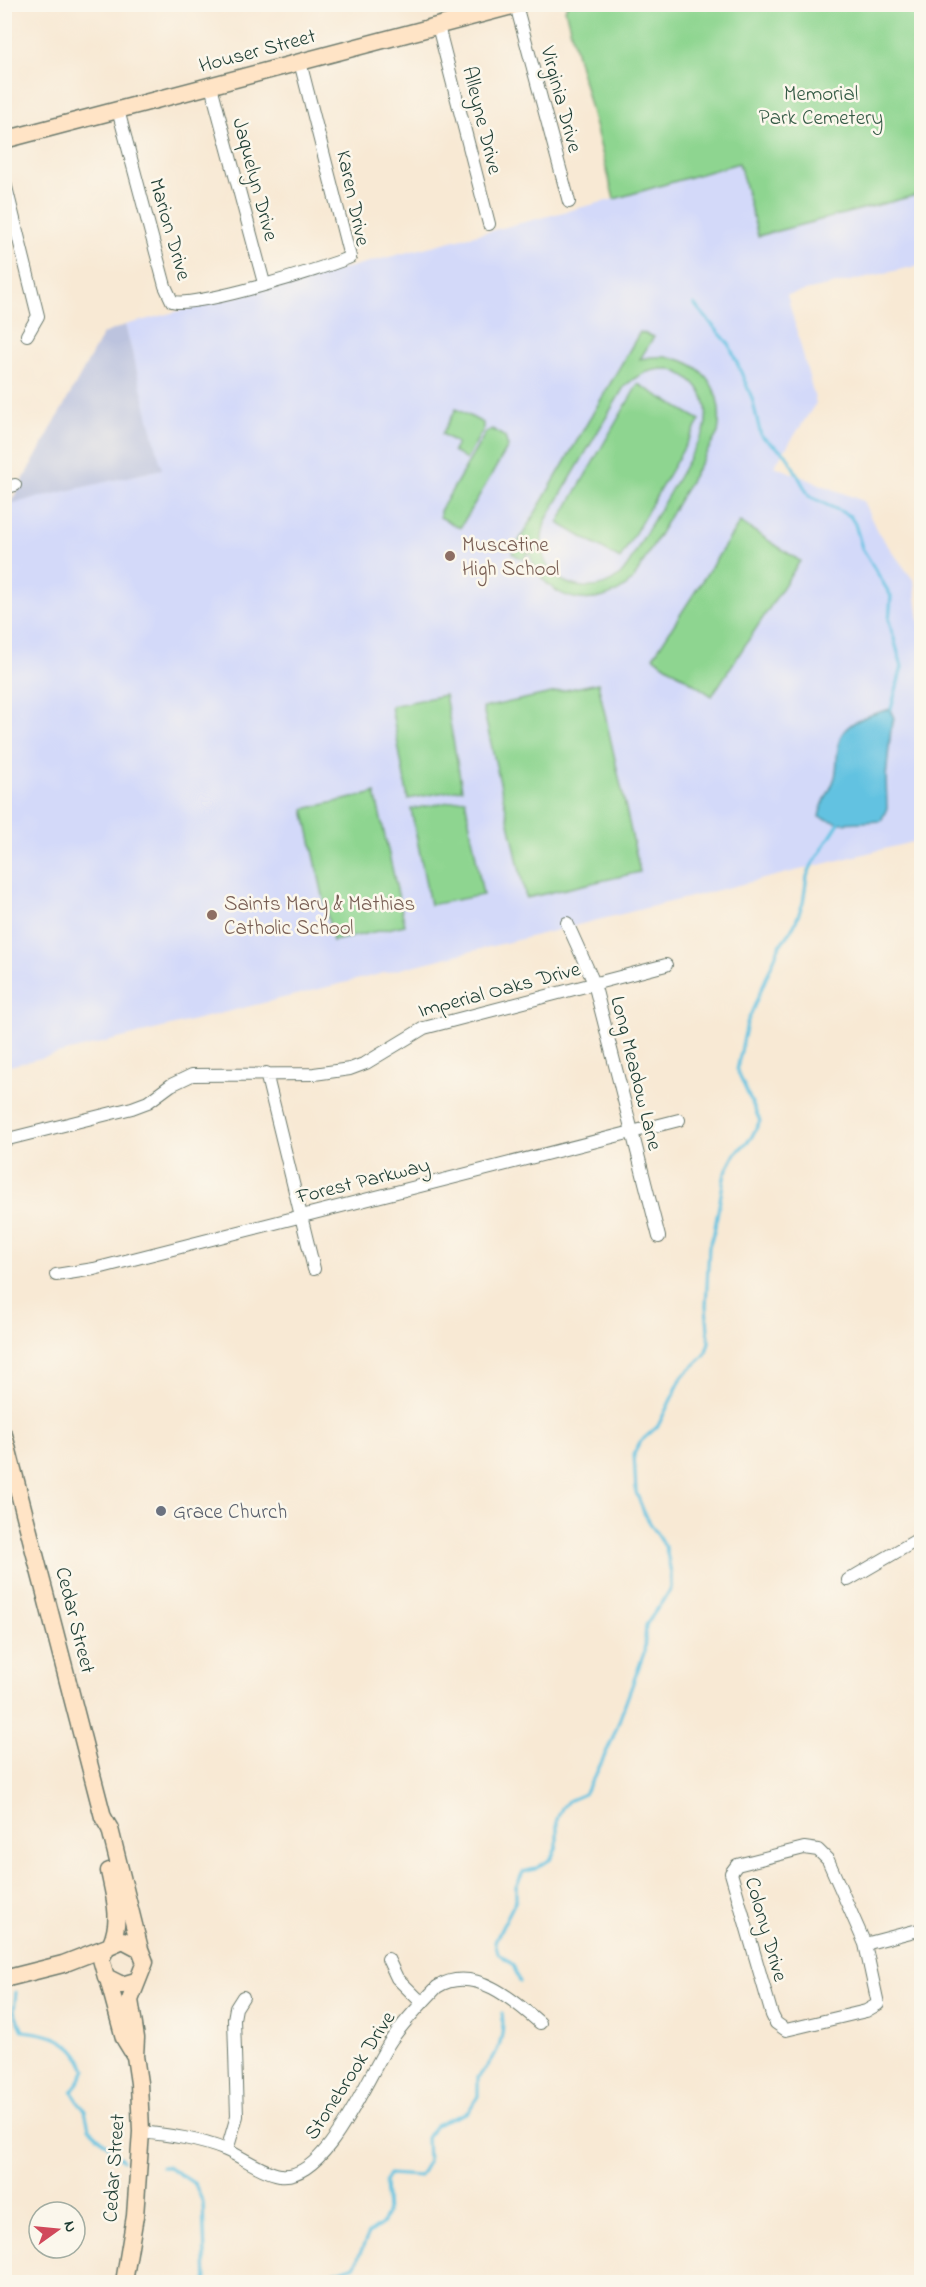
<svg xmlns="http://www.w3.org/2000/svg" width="926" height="2287" viewBox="0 0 926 2287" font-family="'Indie Flower',sans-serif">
  <rect width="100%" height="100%" fill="#fbf7ec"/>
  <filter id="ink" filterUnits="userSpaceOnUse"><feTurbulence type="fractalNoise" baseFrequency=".0167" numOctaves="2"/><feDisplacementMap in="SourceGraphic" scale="12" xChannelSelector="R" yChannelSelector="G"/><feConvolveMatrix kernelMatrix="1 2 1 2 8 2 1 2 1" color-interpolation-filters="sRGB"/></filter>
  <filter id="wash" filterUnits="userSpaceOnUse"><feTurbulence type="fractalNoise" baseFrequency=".008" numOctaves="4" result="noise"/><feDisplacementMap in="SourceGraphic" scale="24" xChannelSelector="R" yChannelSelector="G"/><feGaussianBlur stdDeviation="1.35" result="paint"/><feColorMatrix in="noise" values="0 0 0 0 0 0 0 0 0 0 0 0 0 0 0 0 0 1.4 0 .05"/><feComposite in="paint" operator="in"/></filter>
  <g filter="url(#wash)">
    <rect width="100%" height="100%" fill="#f8e9d4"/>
    <!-- built -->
    <path fill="#d3d9f9" d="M739 163 759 236 921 194 922 197 921 265 787 295 816 403 774 466 863 501 877 531 914 581 922 645V819L916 841 5 1067 4 505 161 469 125 325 614 199Z"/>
    <!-- industrial -->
    <path fill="#bcc3de" d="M125 325 162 469 10 504 103 334Z"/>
    <!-- green -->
    <path fill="#8ed590" stroke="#568962" stroke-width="1.5" fill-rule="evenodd" d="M568 4 921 5V194L758 236 739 163 614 199 565 9Z
      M640 332 654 337 640 359C691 348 727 380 718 433L633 580C596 615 541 601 529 551L523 560 512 553ZM670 369C700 379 712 402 704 432 685 466 666 499 646 533 638 546 631 565 619 576 600 592 570 591 552 572 539 558 540 536 546 520L624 387C638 374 651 368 670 369Z
      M638 384 700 420 620 559 558 523Z
      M456 409 483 423V430L466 460 453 451 457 443 442 434Z
      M492 429 505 437 508 447 460 528 440 517V511L486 432Z
      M740 522 800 561 712 696 653 657Z
      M598 683 640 872 526 898 483 708Z
      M445 695 462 789 408 799 391 706Z
      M375 793 405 925 333 941 304 809Z
      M465 799 483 895 430 905 411 809Z"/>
    <!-- water -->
    <path fill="#62c2e1" stroke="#40808a" stroke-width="1.5" d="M891 709 894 719 891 728 886 777 887 808 881 821 839 823 819 817C821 802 831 791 835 777 838 765 836 752 840 739 845 721 875 713 891 709Z"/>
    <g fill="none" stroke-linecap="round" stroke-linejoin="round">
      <!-- stream -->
      <path stroke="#62c2e1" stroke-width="3" d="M694 304 729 344 752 398 761 436 786 454 809 496 850 516 855 524 862 548 891 596 889 621 902 667 891 709
        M4 1956H5
        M520 1982 513 1965 498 1953 495 1941 516 1900V1887L523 1872 535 1869 551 1859 557 1846V1819L562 1808 568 1801 584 1794 596 1774 612 1740 644 1653 646 1625 671 1589V1573L666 1548 645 1515 636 1492 634 1454 640 1442 658 1426 682 1377 705 1355 709 1342 706 1306 709 1246 714 1232 725 1173 735 1154 751 1138 760 1121 737 1070 747 1023 780 945 794 926 803 903 807 876 812 865 839 823
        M16 1992 14 2011 23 2031C53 2034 74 2040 86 2070L72 2092 85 2111 89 2128 123 2160
        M162 2167H169L195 2184 203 2203 206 2282
        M314 2282 318 2278 355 2265 369 2233 382 2224 387 2214 385 2181 389 2174 420 2176 428 2162 427 2138 435 2125 468 2112 478 2096V2077C496 2059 506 2038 502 2013"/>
    </g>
  </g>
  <g filter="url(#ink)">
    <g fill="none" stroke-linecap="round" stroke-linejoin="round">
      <defs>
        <path id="street" d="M516 5 569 202
          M438 26 489 224
          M211 86 264 283
          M118 110 165 286 172 301C190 310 326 268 350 257L300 62
          M4 179 38 316 27 335
          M4 488 15 485
          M567 923 594 983 659 1237
          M266 1073 314 1269
          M4 1140 132 1108 148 1102 171 1085 192 1075 314 1074 350 1069 366 1063 424 1028 666 965
          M56 1275 94 1269 679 1120
          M848 1580 922 1537
          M804 1848 818 1850 828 1860 865 1944 878 2004 866 2011 786 2030 776 2023 772 2015 731 1873 737 1865Z
          M865 1944 922 1929
          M388 1959 397 1978 422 2003
          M141 2132C170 2135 199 2139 226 2150 244 2158 262 2172 280 2175 328 2182 369 2071 392 2039 405 2020 422 2003 437 1987 473 1964 514 2000 540 2023
          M227 2150 237 2116 234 2019 236 2008 243 1997"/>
        <path id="secondary" d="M4 140 520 4
          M4 1435 103 1817 110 1829 140 1949
          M109 1871C114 1896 122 1919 111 1944
          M4 1979 63 1964 107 1947
          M108 1979 124 2038 135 2056
          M124 2282 135 2216 141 2132 139 2083 135 2056 136 2038 130 2000 145 1962 140 1949 123 1940 107 1947 101 1959 106 1977 122 1985 136 1981"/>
      </defs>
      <!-- street casing -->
      <use href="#street" stroke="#6b796c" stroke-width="14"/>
      <!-- secondary casing -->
      <use href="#secondary" stroke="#6b796c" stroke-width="19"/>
      <!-- street -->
      <use href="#street" stroke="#fff" stroke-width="12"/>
      <!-- secondary -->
      <use href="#secondary" stroke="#ffe4c6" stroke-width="16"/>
    </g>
  </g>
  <!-- markers -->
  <g fill="#8d6e63" stroke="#fbf7ec" stroke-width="2">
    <circle cx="450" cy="556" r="6"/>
    <circle cx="212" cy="915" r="6"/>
  </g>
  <circle fill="#6b7280" stroke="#fbf7ec" stroke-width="2" cx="161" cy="1511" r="6"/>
  <g text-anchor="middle" stroke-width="5" stroke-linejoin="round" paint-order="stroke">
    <!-- street labels -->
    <g font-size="21" fill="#1f3d34" stroke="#fbf7ec">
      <text transform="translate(257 50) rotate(-15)" y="7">Houser Street</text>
      <text transform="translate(562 99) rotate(75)" y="7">Virginia Drive</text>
      <text transform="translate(483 120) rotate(76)" y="7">Alleyne Drive</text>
      <text transform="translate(256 179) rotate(75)" y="7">Jaquelyn Drive</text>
      <text transform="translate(354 198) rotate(78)" y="7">Karen Drive</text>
      <text transform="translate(171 229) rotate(74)" y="7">Marion Drive</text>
      <text transform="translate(499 989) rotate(-15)" y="7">Imperial Oaks Drive</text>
      <text transform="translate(637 1073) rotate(76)" y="7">Long Meadow Lane</text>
      <text transform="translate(363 1180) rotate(-14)" y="7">Forest Parkway</text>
      <text transform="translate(76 1620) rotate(76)" y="7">Cedar Street</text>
      <text transform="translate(767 1929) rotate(74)" y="7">Colony Drive</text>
      <text transform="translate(349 2075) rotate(-57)" y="7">Stonebrook Drive</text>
      <text transform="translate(113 2168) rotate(-86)" y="7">Cedar Street</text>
    </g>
    <!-- park labels -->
    <g font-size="21" fill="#355b46" stroke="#fbf7ec">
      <text x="821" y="100">Memorial<tspan x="821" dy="24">Park Cemetery</tspan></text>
    </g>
    <!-- education labels -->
    <g font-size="21" fill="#785e54" stroke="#fbf7ec" text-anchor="start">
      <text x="462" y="551">Muscatine<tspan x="462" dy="24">High School</tspan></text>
      <text x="224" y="910">Saints Mary &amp; Mathias<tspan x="224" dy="24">Catholic School</tspan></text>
    </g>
    <!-- worship labels -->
    <g font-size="21" fill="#5b616d" stroke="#fbf7ec" text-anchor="start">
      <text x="173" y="1518">Grace Church</text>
    </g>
  </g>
  <!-- margin -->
  <rect width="926" height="2287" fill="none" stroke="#fbf7ec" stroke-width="24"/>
  <!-- north arrow -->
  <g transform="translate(57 2230) rotate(75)"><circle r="28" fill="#fbf7ec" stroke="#a3ada2" stroke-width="1.5"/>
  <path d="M0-4.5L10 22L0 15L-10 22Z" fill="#d1495b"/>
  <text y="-9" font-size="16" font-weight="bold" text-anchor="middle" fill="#1f3d34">N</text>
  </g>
</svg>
